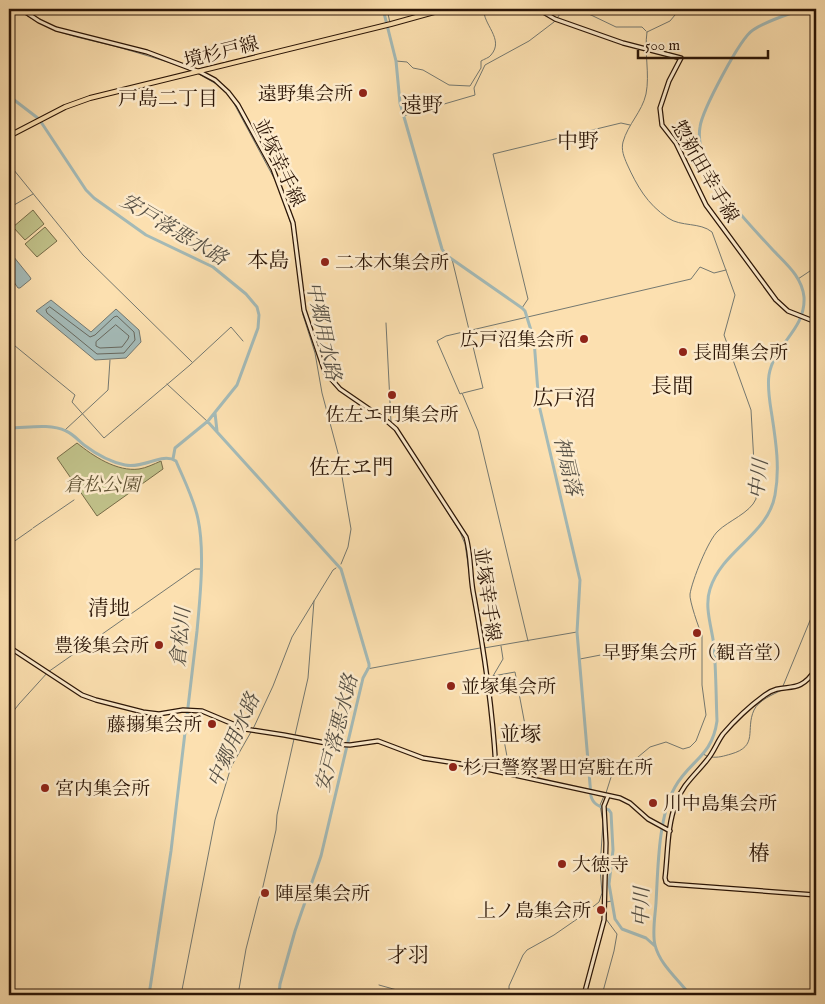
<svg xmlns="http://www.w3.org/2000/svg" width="825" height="1004" viewBox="0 0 825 1004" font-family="'IM FELL English','Noto Serif JP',serif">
  <rect width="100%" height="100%" fill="#fce0b0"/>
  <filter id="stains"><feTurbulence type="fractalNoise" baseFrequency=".004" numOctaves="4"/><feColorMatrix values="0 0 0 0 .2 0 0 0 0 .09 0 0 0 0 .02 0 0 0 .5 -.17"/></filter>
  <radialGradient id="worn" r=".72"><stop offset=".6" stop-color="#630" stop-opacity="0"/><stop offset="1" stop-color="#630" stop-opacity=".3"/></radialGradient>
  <!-- green -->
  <path fill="#c1c28a" stroke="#766c48" d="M33 210 44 224 25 240 13 227Z
    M45 227 57 241 37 257 25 244Z
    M77 443C93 456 117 472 139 469 146 468 154 464 161 461L163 469 97 516 57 458Z"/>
  <!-- water -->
  <path fill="#a4bab7" stroke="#747870" d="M9 251 30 277 31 279 20 288H18L9 275Z
    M51 300 91 332 116 309 139 330 141 342 126 358 95 360 36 311Z"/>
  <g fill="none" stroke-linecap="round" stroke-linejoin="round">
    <!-- shore -->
    <path stroke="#68685e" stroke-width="1" d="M50 307 90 337 95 335 114 317 117 316 134 332 135 340 124 353 97 354 47 313 46 310Z
      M116 325 129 336 128 339 122 347 100 348 96 346V342Z"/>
    <!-- stream -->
    <path stroke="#747870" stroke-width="1" d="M17 9C52 34 74 36 114 46 139 53 163 60 188 69
      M387 9 390 23
      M573 9 591 15 616 27H642L646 31
      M647 32 670 21 680 9
      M396 61 407 62 413 68 423 70 449 85 470 86 481 68V61C484 59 489 58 491 55 505 39 482 24 484 9
      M197 73 218 85
      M231 98 275 180
      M403 116 475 95 474 88 485 65 529 41 554 22 564 9
      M9 164 83 255 192 362
      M280 191 292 227
      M9 208 33 194
      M452 259 483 388 463 393
      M298 276 303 315 315 353 322 393 338 453 351 529 348 547 341 564
      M798 279 816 267
      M522 308 528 299 493 154 621 123 630 125
      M386 323 391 422
      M9 341 75 395 72 402 104 438 190 365 231 327 243 341
      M167 384 208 422
      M65 430 108 390 110 360
      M433 489 460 532 465 544 473 598
      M33 528 74 500
      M9 545 32 529
      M479 634 481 648
      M528 641 478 431 462 393 460 394 437 341 446 336 691 279 700 267 714 273 726 270
      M501 646 503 659 493 676 515 672 525 725 502 729 508 762 504 770
      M484 648 577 632
      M580 659 642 647
      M367 669 480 648
      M783 686 816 606
      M9 717 19 704 48 672 195 569H200
      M253 729 273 686 292 637 333 570 336 568
      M295 735 308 678 314 601
      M703 754 707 756
      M711 757C718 758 724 756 731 754 759 746 745 730 754 710 759 700 772 695 782 690
      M606 793 612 774 632 762 650 747 666 742 683 749 690 747 696 741 706 715 702 685V635C699 629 689 600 690 594 692 581 708 540 718 531 728 521 750 513 756 499L751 410 724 335 735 295 712 232C700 222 681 227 668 218 647 204 637 186 627 164 624 157 621 150 623 142 628 124 642 112 646 94 650 74 644 52 647 32
      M379 985 404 992
      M406 993 415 995
      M181 995 215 820 231 767 251 732
      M238 995 246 949 259 898 261 895 276 830 277 815 294 739
      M509 995V986L523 955 527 950 554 935 580 917 599 902 602 893 600 868 603 822 600 805 604 796
      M602 995 614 951 617 934 606 919V902L612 901"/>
    <!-- river -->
    <path stroke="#a4bab7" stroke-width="3" d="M383 9 396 61 400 103 442 249 446 255 522 308 525 311 534 340 539 405 580 580 577 632 591 796C593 805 601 807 609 810L611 813 613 850 609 884 615 919 622 929 646 938 655 946
      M9 96 39 119 86 190 94 198 146 235 213 267 246 294 257 307 259 315 258 328 237 385 208 421 175 448 173 459
      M215 413 217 431
      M208 422 341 569 369 664V667L363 678 321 856 295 931 280 984 279 995
      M9 428C27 428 49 423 66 431 73 434 78 440 84 445 96 454 110 462 125 465 144 469 162 452 176 461 184 480 194 499 198 519 205 551 200 599 197 631L171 851 149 995
      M690 995C678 979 660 965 655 945 652 933 655 917 656 903 658 869 658 817 675 787 690 760 712 757 717 721 716 696 716 671 714 646 712 628 704 607 710 589 722 550 768 535 775 495 780 469 776 442 772 416 770 403 767 388 769 375 774 344 806 330 804 297 802 276 785 263 772 249 746 220 693 170 700 127 702 111 740 38 753 30 768 20 787 15 803 9"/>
    <defs>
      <path id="secondary" d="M21 9 39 21 56 29 147 52 200 72 215 80 228 92 238 105 273 169 293 223 304 310 325 372 340 389 388 422 396 429 466 537C471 554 470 573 473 591 484 650 493 711 496 771
        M538 9 555 19 623 43 681 58 669 81 660 108 662 125 676 143 706 205 776 300 788 311 816 322
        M9 647 82 695 96 700 143 712 159 714 183 710 202 711 245 729 284 735 331 744 350 745 378 741 423 758 468 765 620 798 630 803 648 819 670 831
        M816 669C797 698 785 680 765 695 750 706 735 720 723 734 717 742 714 752 707 760 696 774 682 785 676 803 667 826 668 853 665 878L666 882 669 884 816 895
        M584 995 604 920 606 843 604 806 608 796"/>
      <path id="primary" d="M9 136 65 107 90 98 391 24 445 9"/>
    </defs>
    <!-- secondary casing -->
    <use href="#secondary" stroke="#2b1506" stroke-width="5.5"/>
    <!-- primary casing -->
    <use href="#primary" stroke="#2b1506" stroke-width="6"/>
    <!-- secondary -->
    <use href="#secondary" stroke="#fdebcc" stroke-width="3"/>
    <!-- primary -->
    <use href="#primary" stroke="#fce0b0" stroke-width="4"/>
  </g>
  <!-- markers -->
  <g fill="#8f2418" stroke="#fdebcc" stroke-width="2">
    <circle cx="363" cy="93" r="5"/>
    <circle cx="325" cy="262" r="5"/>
    <circle cx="584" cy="339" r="5"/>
    <circle cx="683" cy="352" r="5"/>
    <circle cx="392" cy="395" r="5"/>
    <circle cx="697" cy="633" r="5"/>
    <circle cx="159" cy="645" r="5"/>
    <circle cx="451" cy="686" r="5"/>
    <circle cx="212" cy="724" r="5"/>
    <circle cx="453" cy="767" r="5"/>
    <circle cx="45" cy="788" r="5"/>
    <circle cx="653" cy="803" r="5"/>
    <circle cx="562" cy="864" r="5"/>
    <circle cx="265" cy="893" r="5"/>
    <circle cx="601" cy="910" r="5"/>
  </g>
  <g text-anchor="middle" stroke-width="5" stroke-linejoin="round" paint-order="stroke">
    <!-- street labels -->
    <g font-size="19" fill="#2b1506" stroke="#fdebcc">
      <text transform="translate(221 51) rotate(-14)" y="7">境杉戸線</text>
      <text transform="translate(280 162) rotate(65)" y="7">並塚幸手線</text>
      <text transform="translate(706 171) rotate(60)" y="7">惣新田幸手線</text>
      <text transform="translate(488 594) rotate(82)" y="7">並塚幸手線</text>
    </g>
    <!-- poi labels -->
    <g font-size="19" fill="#2b1506" stroke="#fdebcc" text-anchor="start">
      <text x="353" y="100" text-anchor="end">遠野集会所</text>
      <text x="335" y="269">二本木集会所</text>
      <text x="574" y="346" text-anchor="end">広戸沼集会所</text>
      <text x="693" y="359">長間集会所</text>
      <text x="392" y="421" text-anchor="middle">佐左エ門集会所</text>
      <text x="149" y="652" text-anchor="end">豊後集会所</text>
      <text x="697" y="659" text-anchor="middle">早野集会所（観音堂）</text>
      <text x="461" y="693">並塚集会所</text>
      <text x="202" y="731" text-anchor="end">藤搦集会所</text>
      <text x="463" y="774">杉戸警察署田宮駐在所</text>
      <text x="55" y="795">宮内集会所</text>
      <text x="663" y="810">川中島集会所</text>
      <text x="572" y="871">大徳寺</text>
      <text x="275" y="900">陣屋集会所</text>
      <text x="591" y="917" text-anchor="end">上ノ島集会所</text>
    </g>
    <!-- park labels -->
    <g font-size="19" font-style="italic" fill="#605234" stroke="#fdebcc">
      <text x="102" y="491">倉松公園</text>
    </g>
    <!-- neighbourhood labels -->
    <g font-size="20" fill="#2b1506" stroke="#fdebcc">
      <text x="168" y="105">戸島二丁目</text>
    </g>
    <!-- water labels -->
    <g font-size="20" font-style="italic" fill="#554f44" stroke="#fdebcc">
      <text transform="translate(174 229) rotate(31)" y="7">安戸落悪水路</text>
      <text transform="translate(324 331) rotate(78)" y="7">中郷用水路</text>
      <text transform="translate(568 466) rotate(77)" y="7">神扇落</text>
      <text transform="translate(758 479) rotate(-84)" y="7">中川</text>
      <text transform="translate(180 637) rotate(-85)" y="7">倉松川</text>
      <text transform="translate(336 733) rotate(-76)" y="7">安戸落悪水路</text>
      <text transform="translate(233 740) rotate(-66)" y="7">中郷用水路</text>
      <text transform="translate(641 907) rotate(-89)" y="7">中川</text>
    </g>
    <!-- quarter labels -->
    <g font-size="21" fill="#2b1506" stroke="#fdebcc">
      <text x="422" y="112">遠野</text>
      <text x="578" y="148">中野</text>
      <text x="268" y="267">本島</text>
      <text x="672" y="393">長間</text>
      <text x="564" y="405">広戸沼</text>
      <text x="351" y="474">佐左ヱ門</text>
      <text x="109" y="615">清地</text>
      <text x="520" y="741">並塚</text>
      <text x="759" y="860">椿</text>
      <text x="408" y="962">才羽</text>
    </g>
  </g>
  <!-- margin -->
  <rect width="825" height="1004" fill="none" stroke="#fce0b0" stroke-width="30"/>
  <rect x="10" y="10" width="805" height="984" fill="none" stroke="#2b1506" stroke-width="2.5"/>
  <rect x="15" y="15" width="795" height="974" fill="none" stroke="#2b1506"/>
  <!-- scale -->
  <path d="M638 50v8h130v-8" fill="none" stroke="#2b1506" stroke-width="2.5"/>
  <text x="645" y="50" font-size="15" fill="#2b1506" stroke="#fdebcc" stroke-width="4" paint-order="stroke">500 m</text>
  <rect width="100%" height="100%" filter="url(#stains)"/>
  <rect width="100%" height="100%" fill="url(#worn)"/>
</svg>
